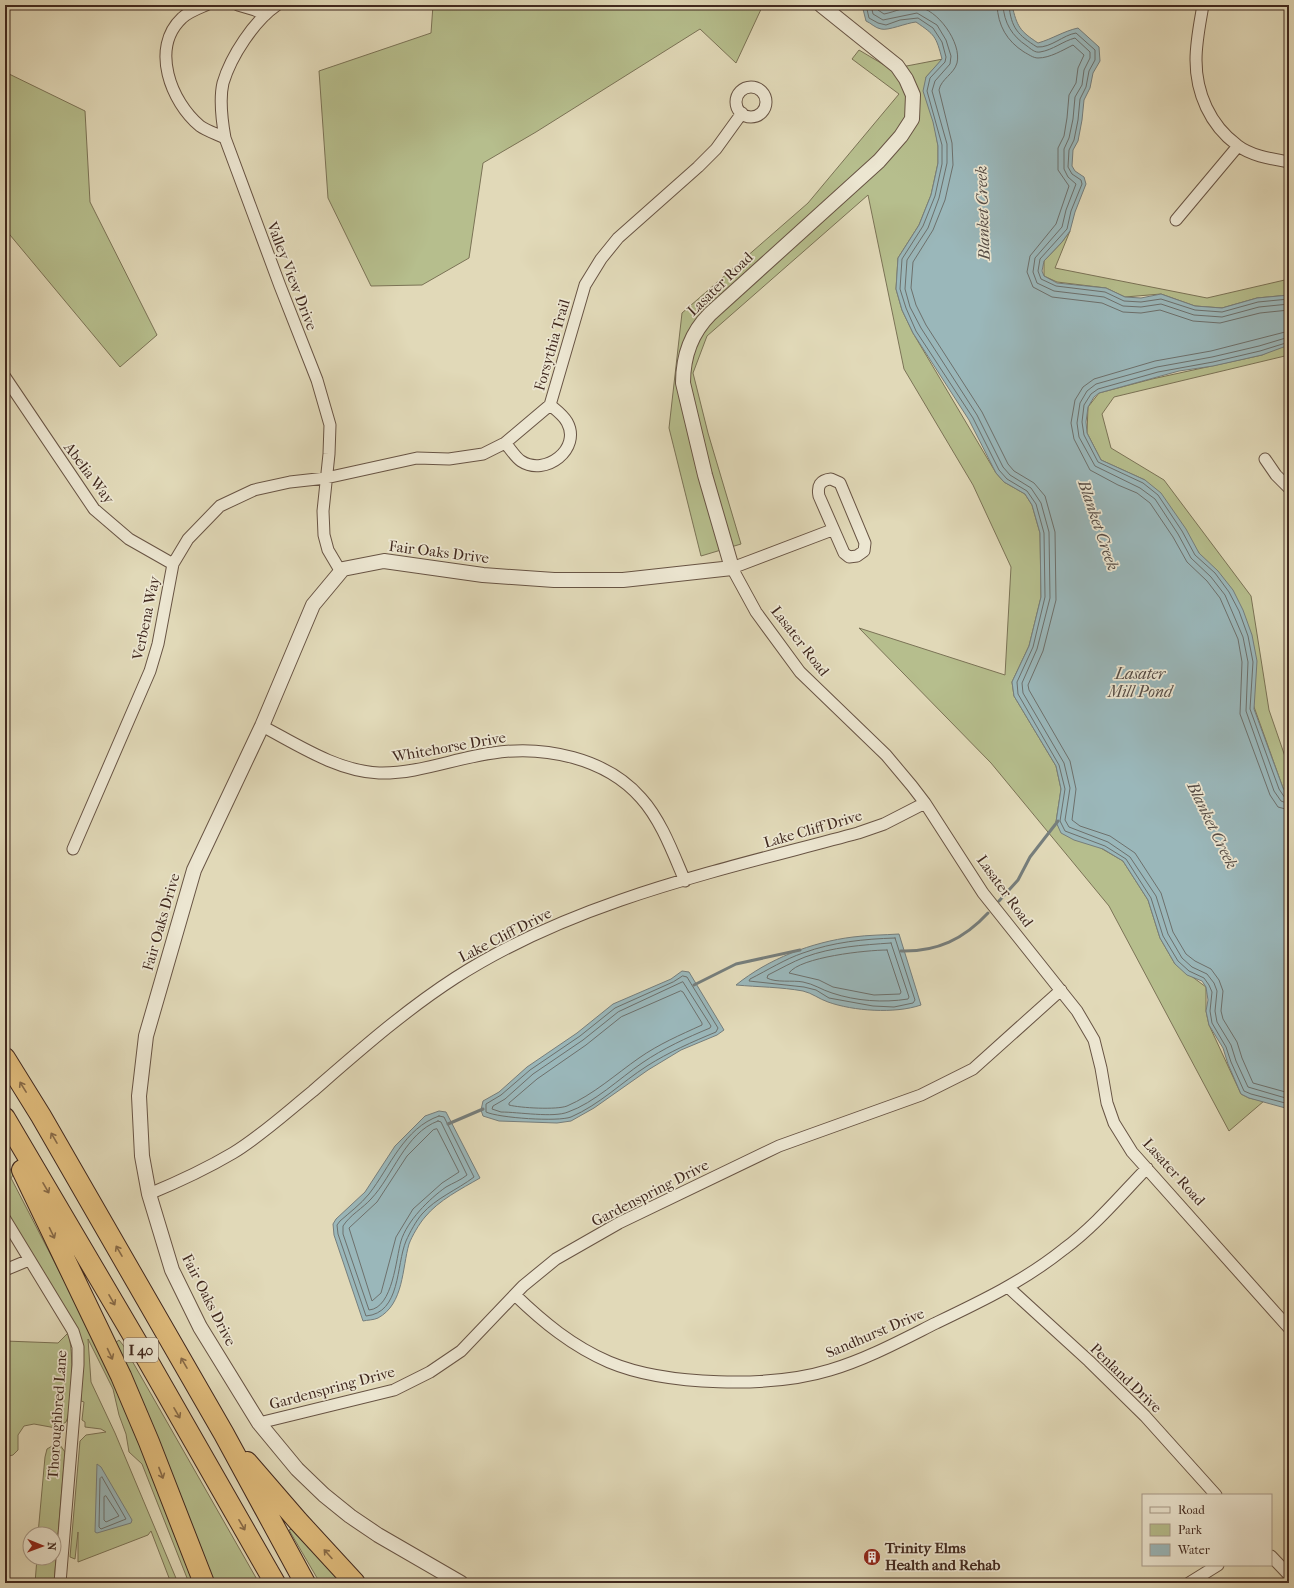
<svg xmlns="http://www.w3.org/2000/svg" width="1294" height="1588" viewBox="0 0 1294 1588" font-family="'IM FELL French Canon',serif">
  <rect width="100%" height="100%" fill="#e1d9b8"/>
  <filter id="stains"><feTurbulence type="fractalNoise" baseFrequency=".005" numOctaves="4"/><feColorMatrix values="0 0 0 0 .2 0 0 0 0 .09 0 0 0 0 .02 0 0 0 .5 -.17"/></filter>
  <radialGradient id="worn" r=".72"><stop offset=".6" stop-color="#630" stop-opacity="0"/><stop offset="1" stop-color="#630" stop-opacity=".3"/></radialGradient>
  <!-- green -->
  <path fill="#b6be8d" stroke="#7b7356" d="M433 5H763L736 63 700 29 536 132 483 163 469 258 422 285 371 286 328 198 319 71 431 33Z
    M859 50 891 69 943 59 926 77 938 146V163L931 195 919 225 898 258 896 289 902 310 913 333 996 473 1004 482 1025 494 1032 505 1040 533 1041 597 1029 646 1012 682 1014 696 1056 766 1061 789 1056 822 1123 861 1148 900 1160 938 1175 964 1206 987V1011L1209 1025 1241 1094 1249 1098 1264 1101 1229 1131 1109 906 991 763 859 628 1005 675 1011 567 973 485 904 369 868 195 707 336 693 373 708 433 741 544 701 556 669 428 682 313 808 203 899 94 852 59Z
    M5 72 85 111 90 202 157 335 120 367 5 229Z
    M1070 231 1055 268 1207 298 1289 279V295L1257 298 1222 308 1195 306 1161 294 1125 297 1106 288 1057 282 1044 276V261L1062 242Z
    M1289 342V355L1114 397 1102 414 1111 448 1164 480 1251 596 1269 710 1289 768V798L1283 788 1199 553 1145 480 1101 460 1087 433 1088 407 1099 393 1152 379 1262 355Z
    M5 1158 13 1175 11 1178 103 1356 197 1583H189L142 1464 129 1452 126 1434 119 1415 113 1389 88 1339 91 1382 115 1433 178 1583H171L151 1531 148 1535 78 1562V1532L75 1559 70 1557 80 1441 86 1435 106 1432 101 1429 85 1427V1422L82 1420 84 1402 81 1401 83 1353 5 1210Z
    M68 1333C74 1350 73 1406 66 1422L56 1428 34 1424 24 1426 18 1435V1450L13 1455 5 1457V1341L58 1343Z
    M119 1340 123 1345 259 1583H212L115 1343Z
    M54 1445H60L65 1452 54 1583H35L37 1558H54V1534H38L45 1457 47 1449Z
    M295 1528 344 1583H320L289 1530Z"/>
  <!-- water -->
  <path fill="#9ab7ba" stroke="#767e7c" d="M862 5H1012C1017 27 1020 31 1038 43 1052 39 1064 31 1078 28L1099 47 1100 61 1093 73 1090 88 1084 100 1082 120 1078 141 1073 150 1072 166 1075 171 1084 177 1086 184 1075 212 1070 231 1062 242 1044 261 1042 271 1044 276 1057 283 1106 288 1125 297 1141 298 1161 294 1195 306 1222 308 1257 298 1289 295V345L1262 355 1213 366 1179 371 1099 393 1094 397 1088 407 1086 422 1087 433 1101 460 1145 480 1161 493 1186 529 1199 553 1218 571 1233 590 1243 610 1252 635 1257 661 1254 709 1283 788 1289 798V1109L1249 1098 1241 1094 1228 1064 1223 1048 1209 1025 1206 1011 1208 1000 1206 987 1202 981 1187 975 1175 964 1160 938 1148 900 1123 861 1103 849 1074 840 1061 833 1056 822 1061 789 1056 766 1014 696 1012 682 1029 646 1041 597 1040 533 1032 505 1025 494 1004 482 996 473 969 420 913 333 902 310 896 289 898 258 919 225 931 195 935 177 938 163V146L933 122 923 91 926 77 942 59C936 36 935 35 916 22 906 23 888 31 881 29 875 28 871 23 866 21Z
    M899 934 921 1005C895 1014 853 1011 828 1002 819 999 812 993 803 991 781 987 758 987 736 985 768 959 812 942 853 937 868 935 884 935 899 934Z
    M682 971 689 972 724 1030 717 1035 681 1050 648 1070 594 1108 571 1121 557 1123 499 1121 483 1116 481 1110 483 1101 499 1092 527 1067 577 1033 613 1004 671 979Z
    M439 1111 446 1112 480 1178C461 1189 439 1200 425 1217 419 1224 412 1236 409 1244 402 1268 404 1304 378 1318 374 1320 367 1320 363 1321L334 1235 333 1224 336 1219 365 1192 395 1146 425 1116Z
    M97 1464 101 1467 132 1520 131 1523 97 1533 95 1532Z"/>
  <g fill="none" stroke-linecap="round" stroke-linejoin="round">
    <!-- shore -->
    <path stroke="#6d706c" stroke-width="1" d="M866 5 869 18 878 23 886 25 900 20 918 18 933 28 942 42 946 57 945 62 930 78 927 91 942 145V164L935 196 923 226 902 259 900 289 906 308 916 331 973 418 999 470 1007 479 1027 491 1036 504 1044 533 1045 597 1033 647 1017 682 1018 694 1059 765 1065 789 1060 821 1065 831 1105 846 1126 859 1151 898 1163 936 1178 961 1189 971 1204 978 1209 985 1212 992 1210 1011 1212 1023 1226 1047 1231 1062 1244 1091 1251 1094 1289 1104
      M871 5 873 14 883 20 917 13 937 25 946 40 951 56 950 64 935 81 932 91 947 144V163L939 198 928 228 907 260 905 289 910 307 921 328 977 415 1003 467 1010 475 1031 488 1041 503 1049 532 1050 598 1037 649 1022 683 1023 693 1064 763 1070 788 1065 820 1069 827 1108 842 1130 857 1156 896 1168 934 1182 958 1192 967 1207 974 1214 983 1217 991 1215 1011 1217 1022 1231 1045 1236 1061 1248 1087 1289 1099
      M877 5 878 10 884 14C895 12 905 6 917 7 937 8 962 43 957 63 954 74 941 79 939 90L952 143 953 165 945 200 933 230 913 262 911 288 916 305 926 325 982 412 1008 464 1014 471 1034 483 1045 496 1055 532 1056 600 1043 651 1028 685 1029 690 1070 761 1076 789 1072 820 1080 826 1110 836 1135 853 1161 893 1173 932 1186 954 1195 961 1211 969 1219 980 1223 991 1221 1011 1223 1019 1237 1042 1242 1058 1253 1083 1289 1093
      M997 5C998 26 1007 41 1024 52 1028 54 1033 58 1038 58 1050 58 1063 50 1073 45L1084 55 1078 68 1076 83 1069 95 1067 118 1064 136 1058 148V170L1069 186 1056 224 1030 256 1027 272 1033 287 1052 297 1102 303 1123 312 1141 313 1160 310 1193 321 1220 323 1260 313 1289 310
      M1003 5C1004 23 1012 36 1027 46 1031 49 1035 53 1040 52 1053 50 1063 41 1075 38L1090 52V58L1084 70 1082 85 1075 97 1073 119 1069 138 1064 149V169L1068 177 1076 184 1066 210 1062 227 1035 258 1033 272 1037 283 1054 291 1104 297 1123 306 1141 307 1161 304 1194 315 1222 317 1259 307 1289 304
      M1009 5C1011 28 1018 35 1037 47 1051 48 1063 35 1076 33L1095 50V60L1089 71 1086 87 1080 99 1078 120 1074 140 1069 150 1068 167 1072 174 1081 180 1082 184 1071 211 1067 229 1040 259 1038 271 1041 279 1056 286 1105 292 1124 301 1141 302 1161 299 1195 310 1222 312 1258 302 1289 299
      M1289 331 1211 351 1155 361 1094 379 1083 387 1075 400 1071 423 1074 439 1090 470 1118 485 1137 493 1150 503 1173 537 1187 562 1207 581 1220 598 1238 639 1242 662 1240 714 1270 795 1278 807 1289 810
      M1289 337 1259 346 1212 357 1157 367 1096 384 1087 391 1080 403 1077 423 1079 437 1095 466 1140 488 1155 499 1178 534 1191 558 1211 577 1225 595 1243 637 1248 662 1246 711 1274 791 1281 801 1289 804
      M1289 342 1260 351 1213 362 1158 372 1098 389 1091 394 1084 405 1082 422 1084 435 1098 462 1143 483 1158 495 1182 531 1195 555 1215 573 1229 592 1239 611 1248 636 1253 662 1250 709 1279 789 1285 798 1289 799
      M895 938 915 1000 913 1003 894 1007 873 1006 829 998 816 990 804 987 749 981 750 979C768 970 785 959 803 953 833 942 864 939 895 938Z
      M891 943 909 997 908 999C883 1003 856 1001 832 993 822 990 814 984 803 982 793 980 776 983 767 978L768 975C780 969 792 962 805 957 832 947 862 945 891 943Z
      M887 950 901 992 900 994 874 995 833 987 819 980 789 973C800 957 867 950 887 950Z
      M683 976 687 977 718 1028 716 1032C692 1042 669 1052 647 1066 622 1082 599 1105 571 1117 558 1122 499 1118 486 1112V1104L501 1095 530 1070 580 1036 615 1008 673 982Z
      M683 982 711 1026 710 1028C686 1038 664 1048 642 1063 620 1078 594 1103 568 1112 554 1118 518 1112 501 1112L492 1109 493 1106 505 1099 533 1074 583 1040 618 1012Z
      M681 991 683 992 702 1023V1025C680 1035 659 1044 639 1058 616 1074 593 1095 567 1106 557 1110 520 1108 509 1105V1103L537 1079 586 1045 621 1017Z
      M439 1116 444 1117 474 1177C457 1190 436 1198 422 1214 416 1221 410 1232 406 1241 396 1265 401 1313 366 1316L338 1234 337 1225 340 1221C349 1213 361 1204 369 1194 390 1167 404 1128 439 1116Z
      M438 1121 441 1122 467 1175C461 1180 453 1183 446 1187 429 1199 407 1221 401 1241 396 1258 393 1308 369 1310L343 1234V1226C350 1215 363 1208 371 1199 393 1176 405 1133 438 1121Z
      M437 1129 459 1172 442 1183 413 1209 396 1237 381 1293 372 1301 349 1228 377 1202 407 1156 433 1130Z
      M102 1477 126 1519 101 1529 99 1527 100 1479Z
      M106 1496 119 1516 106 1522 104 1520V1497Z"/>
    <!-- stream -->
    <path stroke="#767e7c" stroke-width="3" d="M999 901 1018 880 1030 857 1058 821
      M901 951C937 952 964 939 988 913
      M694 985 736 964 800 950
      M448 1124 483 1109"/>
    <defs>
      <path id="minor" d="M206 5C199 8 188 12 182 18 150 48 171 102 200 126 207 131 217 134 225 138
        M238 5 255 10 265 15
        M277 5C254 21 231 56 223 83 219 100 222 121 225 138L280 286 317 380 330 425 329 454 323 511 324 535 328 550 341 572
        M1203 5C1200 23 1196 41 1196 60 1196 93 1210 125 1237 145 1251 156 1272 159 1289 162
        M736 102a15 15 0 1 1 30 0a15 15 0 1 1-30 0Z
        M1176 220 1238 146
        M5 377 94 509 129 539 173 564
        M505 443C510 448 515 457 521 461 545 477 582 449 567 422 563 415 556 410 550 405
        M1265 459 1276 475 1289 488
        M831 479 840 483 865 543 864 551 857 556 849 557 844 553 819 496C817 486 820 480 831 479Z
        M832 530 732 568 756 612 800 672 886 755 912 786 925 803 983 893 1077 1011 1094 1040 1101 1068 1107 1103 1114 1123 1132 1152 1289 1328
        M262 726C298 745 337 771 379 773 418 774 455 758 493 753 544 745 606 758 641 798 661 820 673 853 685 881
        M73 849 150 671 158 644 173 564 188 539 220 506 254 490 290 482 326 478 417 458 449 459 483 454 505 443 550 405 585 285 601 259 618 238 698 167 716 149 742 113
        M149 1194C178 1182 206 1169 233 1153 261 1136 287 1112 313 1091 359 1051 404 1011 455 978 576 900 722 870 858 833L884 824 925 803
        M5 1219 73 1331 78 1347V1365L60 1583
        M5 1270 29 1260
        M1009 1288 1089 1361 1145 1416 1216 1495
        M515 1295C543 1322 572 1346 609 1362 666 1386 771 1388 830 1370 867 1359 902 1340 936 1323 982 1301 1024 1281 1064 1249 1095 1226 1120 1196 1147 1168
        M259 1423 394 1390 430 1372 461 1351 523 1286 556 1259 619 1223 779 1146 921 1095 973 1069 1061 990
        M1271 1556 1289 1575
        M1189 1583 1218 1565"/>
      <path id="tertiary" d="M461 1583 378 1535 350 1516 324 1495 297 1469 259 1423 200 1327 172 1270 149 1194 142 1156 139 1096 146 1036 194 870 262 726 313 605 343 569 384 561 483 575 554 580H623L732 568 705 475 683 383C683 356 691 333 710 314L879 161 901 136 912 119 913 95 906 79 897 66 821 5"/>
      <path id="motorway" d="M5 1058 41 1116 224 1434 305 1583
        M5 1118 148 1361 275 1583
        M22 1170 121 1376 149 1442 204 1583
        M247 1462 298 1521 355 1583"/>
    </defs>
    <!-- minor casing -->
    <use href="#minor" stroke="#685444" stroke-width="13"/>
    <!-- tertiary casing -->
    <use href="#tertiary" stroke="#685444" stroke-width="16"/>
    <!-- motorway casing -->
    <use href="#motorway" stroke="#40281e" stroke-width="22"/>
    <!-- minor -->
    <use href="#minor" stroke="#ece6d1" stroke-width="11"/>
    <!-- tertiary -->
    <use href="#tertiary" stroke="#ece6d1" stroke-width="14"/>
    <!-- motorway -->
    <use href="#motorway" stroke="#e0bc7c" stroke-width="20"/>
  </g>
  <!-- one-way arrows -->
  <defs><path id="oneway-shaft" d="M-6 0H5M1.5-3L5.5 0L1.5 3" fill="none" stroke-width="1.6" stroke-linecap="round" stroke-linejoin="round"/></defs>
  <g stroke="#886b48">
    <use href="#oneway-shaft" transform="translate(23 1087) rotate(-122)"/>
    <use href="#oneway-shaft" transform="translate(54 1138) rotate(-120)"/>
    <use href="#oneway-shaft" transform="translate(46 1188) rotate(60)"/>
    <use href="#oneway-shaft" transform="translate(52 1233) rotate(64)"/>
    <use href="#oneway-shaft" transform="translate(119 1251) rotate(-120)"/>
    <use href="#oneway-shaft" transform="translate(112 1300) rotate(60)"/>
    <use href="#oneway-shaft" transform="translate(110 1354) rotate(65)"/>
    <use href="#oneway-shaft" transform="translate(184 1363) rotate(-120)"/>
    <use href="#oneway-shaft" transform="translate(177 1413) rotate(60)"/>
    <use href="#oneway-shaft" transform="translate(161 1473) rotate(69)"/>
    <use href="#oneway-shaft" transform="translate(242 1525) rotate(60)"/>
    <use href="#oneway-shaft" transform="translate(328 1554) rotate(-132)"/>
  </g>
  <!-- icons -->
  <defs>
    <symbol id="building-disc" viewBox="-11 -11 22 22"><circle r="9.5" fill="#8f2418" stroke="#ece6d1"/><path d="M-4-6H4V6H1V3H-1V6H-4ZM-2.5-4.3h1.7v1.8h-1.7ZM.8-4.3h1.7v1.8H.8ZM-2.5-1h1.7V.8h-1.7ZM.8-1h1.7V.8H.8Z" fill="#fff"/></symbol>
  </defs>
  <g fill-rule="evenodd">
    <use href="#building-disc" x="862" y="1547" width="20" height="20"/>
  </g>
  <g text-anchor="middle" stroke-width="3.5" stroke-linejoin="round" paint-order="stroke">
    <!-- shield labels -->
    <rect fill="#ece6d1" stroke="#746154" stroke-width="1" x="124" y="1338" width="34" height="24" rx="3"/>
    <g font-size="14" font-weight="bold" fill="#40281e">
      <text x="141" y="1355">I 40</text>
    </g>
    <!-- street labels -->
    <g font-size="15" fill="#40281e" stroke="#ece6d1">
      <text transform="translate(292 276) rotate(69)" y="5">Valley View Drive</text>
      <text transform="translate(720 284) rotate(-44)" y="5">Lasater Road</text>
      <text transform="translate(552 345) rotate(-74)" y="5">Forsythia Trail</text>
      <text transform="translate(89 473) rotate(53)" y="5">Abelia Way</text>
      <text transform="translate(439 552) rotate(7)" y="5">Fair Oaks Drive</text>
      <text transform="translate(146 618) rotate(-78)" y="5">Verbena Way</text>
      <text transform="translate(800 641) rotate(52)" y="5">Lasater Road</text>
      <text transform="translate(449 747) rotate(-10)" y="5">Whitehorse Drive</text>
      <text transform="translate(813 829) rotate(-16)" y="5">Lake Cliff Drive</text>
      <text transform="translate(1005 891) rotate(54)" y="5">Lasater Road</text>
      <text transform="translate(161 922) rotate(-74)" y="5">Fair Oaks Drive</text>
      <text transform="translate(505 935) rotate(-27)" y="5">Lake Cliff Drive</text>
      <text transform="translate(1174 1172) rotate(48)" y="5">Lasater Road</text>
      <text transform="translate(650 1193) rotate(-27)" y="5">Gardenspring Drive</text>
      <text transform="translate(209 1300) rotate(63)" y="5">Fair Oaks Drive</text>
      <text transform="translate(875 1333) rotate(-23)" y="5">Sandhurst Drive</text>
      <text transform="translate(1126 1378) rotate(44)" y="5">Penland Drive</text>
      <text transform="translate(332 1388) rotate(-15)" y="5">Gardenspring Drive</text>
      <text transform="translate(57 1415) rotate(-86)" y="5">Thoroughbred Lane</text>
    </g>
    <!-- poi labels -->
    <g font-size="15" font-weight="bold" fill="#40281e" stroke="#ece6d1" text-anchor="start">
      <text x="885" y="1553">Trinity Elms<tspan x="885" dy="17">Health and Rehab</tspan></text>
    </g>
    <!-- water labels -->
    <g font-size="16" font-style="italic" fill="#564c45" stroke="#ece6d1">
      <text transform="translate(982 213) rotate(-92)" y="6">Blanket Creek</text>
      <text transform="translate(1099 525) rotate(71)" y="6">Blanket Creek</text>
      <text x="1140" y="679">Lasater<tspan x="1140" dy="18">Mill Pond</tspan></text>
      <text transform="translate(1213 825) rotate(64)" y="6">Blanket Creek</text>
    </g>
  </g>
  <!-- margin -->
  <rect width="1294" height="1588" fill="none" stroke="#e1d9b8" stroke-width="20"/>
  <rect x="6" y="6" width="1282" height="1576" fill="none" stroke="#40281e" stroke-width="2"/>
  <rect x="10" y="10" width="1274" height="1568" fill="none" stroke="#40281e"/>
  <!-- legend -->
  <rect x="1142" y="1494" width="130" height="72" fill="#ece6d1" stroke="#a79a89"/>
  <rect x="1150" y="1507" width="20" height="6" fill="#ece6d1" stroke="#a79a89"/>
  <text x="1178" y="1514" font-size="12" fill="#40281e">Road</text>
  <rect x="1150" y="1524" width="20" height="12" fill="#b6be8d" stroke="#a79a89"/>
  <text x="1178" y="1534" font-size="12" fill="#40281e">Park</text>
  <rect x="1150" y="1544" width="20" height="12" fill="#9ab7ba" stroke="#a79a89"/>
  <text x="1178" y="1554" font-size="12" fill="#40281e">Water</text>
  <!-- north arrow -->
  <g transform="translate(42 1546) rotate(91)"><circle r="19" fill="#ece6d1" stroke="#a79a89"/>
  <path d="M0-3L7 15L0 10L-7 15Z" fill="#8f2418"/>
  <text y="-6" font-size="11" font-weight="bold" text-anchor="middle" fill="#40281e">N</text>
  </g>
  <rect width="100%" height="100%" filter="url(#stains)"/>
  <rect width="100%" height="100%" fill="url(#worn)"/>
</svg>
